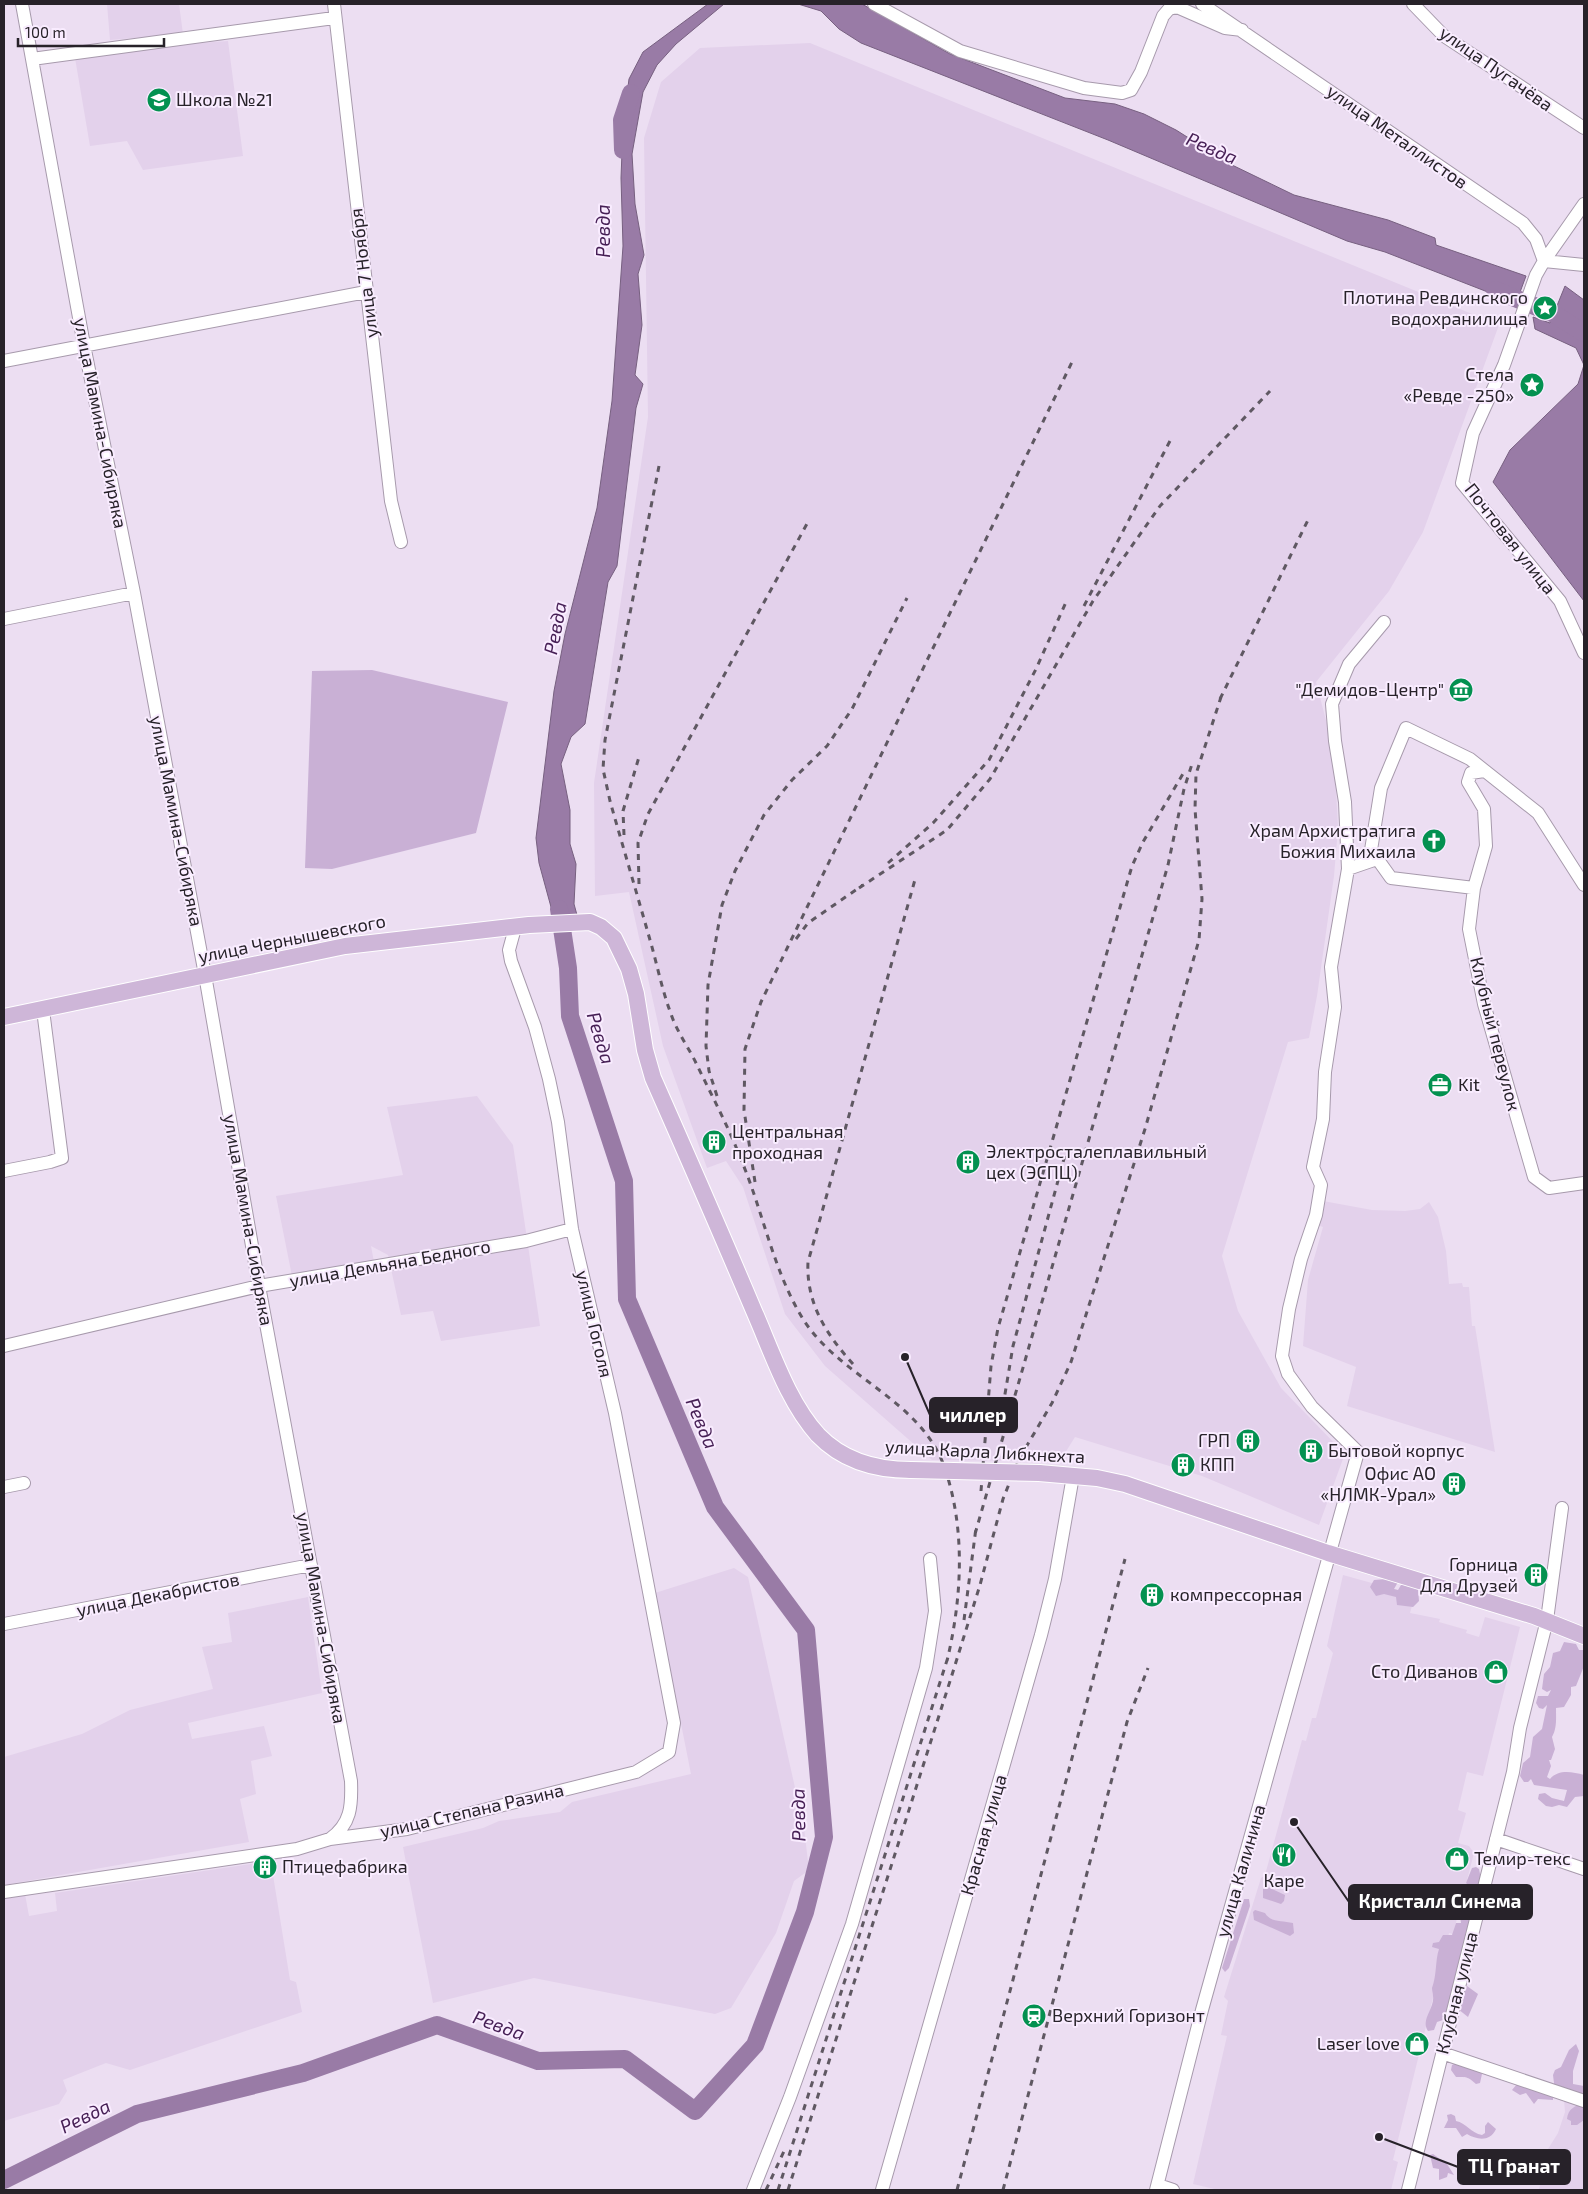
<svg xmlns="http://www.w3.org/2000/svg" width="1588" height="2194" viewBox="0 0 1588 2194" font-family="'Exo 2',sans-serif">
  <rect width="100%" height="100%" fill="#ecdef2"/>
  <!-- built -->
  <path fill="#e3d1eb" d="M107 4H179L183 34 110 40Z
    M228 41 243 156 143 170 127 141 90 146 75 58 186 44Z
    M810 43 1499 325 1423 532 1389 591 1316 682 1334 751 1338 828 1334 876 1317 996 1309 1038 1288 1042 1222 1256 1238 1311 1281 1388 1343 1452 1344 1456 1319 1525 1202 1476 1075 1437 1060 1461 932 1460 825 1366 785 1314 743 1187 726 1161 707 1168 663 1046 629 892 595 896 594 783 648 417 644 138 661 82 700 48Z
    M477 1096 513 1145 540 1326 441 1341 433 1311 401 1315 388 1255 371 1246 374 1262 292 1276 276 1196 403 1175 387 1107Z
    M1323 1201 1372 1210 1405 1211 1420 1209 1429 1202 1438 1217 1446 1251 1449 1284 1462 1283 1463 1287H1469L1472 1326H1475L1495 1452 1347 1406 1356 1367 1303 1346 1308 1280 1323 1227 1317 1225Z
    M734 1568 748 1577 804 1828 809 1870 794 1881 776 1933 731 2008 715 2014 534 1978 433 2003 403 1847 483 1828 499 1821 560 1812 572 1802 691 1774 655 1593Z
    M1343 1575 1415 1595 1410 1613 1440 1619 1439 1622 1467 1630 1466 1633 1479 1637 1485 1617 1520 1627 1483 1776 1467 1772 1458 1810 1466 1813 1458 1843 1469 1846 1474 1853 1453 1934 1449 1933 1393 2160 1398 2162 1391 2190H1219L1193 2184 1227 2036 1221 2035 1228 2001 1224 1997 1261 1878 1265 1875 1302 1740 1306 1741 1312 1718H1316L1333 1653 1327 1646Z
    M308 1597 322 1693 188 1723 192 1739 264 1726 272 1756 251 1761 256 1794 240 1799 249 1842 4 1885V1757L82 1734 130 1710 213 1689 202 1647 232 1642 228 1613Z
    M257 1863 258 1872 272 1869 290 1980 296 1982 302 2012 130 2070 106 2063 63 2080 67 2091 59 2104 4 2121V1897L25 1894 29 1916 57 1911 55 1893Z
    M1564 2100 1584 2106V2190H1539L1548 2149 1558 2133 1565 2112Z"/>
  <!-- green -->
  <path fill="#c9b0d5" d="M372 670 508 702 476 833 332 869 305 868 312 671Z
    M1386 1579 1398 1582 1394 1589 1398 1590 1401 1585C1407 1584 1413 1586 1418 1589L1419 1601 1413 1607 1397 1605 1396 1597 1384 1594 1376 1596 1370 1587 1374 1580Z
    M1564 1642 1576 1644 1579 1650H1584V1666L1576 1686 1571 1687V1695L1564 1707 1556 1708C1556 1719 1557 1728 1552 1737L1555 1749 1551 1760H1549L1551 1766 1547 1777 1550 1779C1559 1769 1572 1772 1584 1775V1796L1575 1797 1567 1807 1559 1805 1552 1807 1546 1806 1538 1799 1539 1794 1545 1793 1552 1798 1564 1801 1567 1790 1534 1785 1531 1779 1528 1782H1524L1520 1776 1523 1763 1530 1757 1533 1737 1542 1729 1547 1705 1543 1709 1539 1708 1536 1703 1538 1696H1548L1551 1690 1547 1692 1542 1689 1544 1674 1550 1667 1553 1653 1560 1651Z
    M1476 1867 1479 1869 1480 1874 1485 1876 1473 1899 1476 1903 1448 2006 1449 2010 1446 2019 1437 2022 1434 2030 1428 2031C1420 2020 1435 2008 1433 1996 1433 1993 1432 1991 1432 1988 1437 1975 1435 1961 1439 1949L1432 1947 1433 1943 1439 1942 1443 1935H1452L1456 1923H1461L1460 1916 1465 1897 1471 1889 1466 1883 1472 1868Z
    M1268 1887 1285 1895 1284 1901 1281 1904 1263 1898V1889Z
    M1244 1899H1249L1250 1906 1229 1968 1225 1972 1222 1968Z
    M1255 1910 1265 1913C1271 1923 1282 1920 1293 1923L1294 1933 1290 1936 1254 1920 1253 1912Z
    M1467 1986 1478 1994 1468 2017 1458 2009 1459 1999Z
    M1576 2044 1579 2051 1573 2071V2084L1584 2086V2099L1555 2091 1553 2075 1555 2070 1561 2067 1569 2050Z
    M1457 2063 1479 2070 1482 2074 1480 2083 1476 2084C1468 2077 1468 2077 1456 2077L1451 2070 1452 2065Z
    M1517 2084C1529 2089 1540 2091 1553 2097V2100L1538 2099 1534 2104 1526 2093 1520 2095 1512 2090Z
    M1584 2104V2120L1577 2125H1571V2121L1567 2119C1568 2109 1575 2105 1584 2104Z
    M1451 2114 1455 2116 1456 2121C1466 2123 1471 2133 1482 2135L1485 2133V2126L1488 2122 1496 2129C1490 2142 1477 2140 1467 2134L1462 2137 1456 2128H1444L1448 2120 1447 2115Z
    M1433 2154 1447 2164 1454 2175 1448 2173 1447 2177 1439 2180V2169L1433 2168 1430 2155Z"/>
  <!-- water -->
  <path fill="#997ba6" stroke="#776080" d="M708 4H724L676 44 657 65 643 92 632 154 635 204 644 255 638 274 642 325 635 375 643 384 636 408 617 566 608 582 585 724 571 737 561 764 570 810V844L576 864 574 904 577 915 554 918 539 863 536 838 554 691 565 634 597 508 612 401 623 246 621 178 623 126 629 79 643 52Z
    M798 4H862L950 54 1065 98 1115 104 1144 114 1176 130 1230 164 1294 195 1388 220 1435 238 1436 245 1526 276 1516 303 1385 252 1347 241 1108 140 861 43 839 29 821 11Z
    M1565 286 1584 300V601L1493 482 1510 450 1578 384 1584 365 1576 348 1535 329 1533 317 1550 323Z"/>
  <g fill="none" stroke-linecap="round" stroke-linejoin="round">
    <!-- river -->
    <path stroke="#997ba6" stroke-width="18" d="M623 150 622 120 631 93
      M1495 290 1554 314 1584 333
      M4 2180 137 2114 303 2073 437 2025 538 2061 625 2059 695 2111 755 2045 805 1912 824 1837 806 1630 715 1507 627 1299 624 1181 570 1016 568 968 559 909"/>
    <defs>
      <path id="minor" d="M22 4 84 345 134 593 205 975 259 1286 351 1781C352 1806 351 1824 330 1839
        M334 4 391 501 401 542
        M874 4 960 51 1084 88 1122 93 1131 90 1141 72 1163 16 1169 9 1177 7 1225 28 1242 30
        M1202 4 1523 223 1536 239 1544 261
        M1413 4 1444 36 1584 128
        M32 59 334 18
        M1584 204 1544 261 1536 275 1504 365 1473 433 1462 483 1560 601 1584 653
        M1544 261 1584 265
        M4 361 366 292
        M4 619 134 593
        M1484 771 1471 773 1468 782 1484 809 1486 846 1474 888 1469 929 1484 1004 1534 1177 1549 1188 1584 1183
        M1348 869 1377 859
        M1474 888 1391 878 1371 850 1381 788 1406 728 1470 759 1538 813 1584 885
        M4 1171 50 1162 62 1158 43 1010
        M4 1346 259 1286 526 1241 572 1229
        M4 1487 24 1483
        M4 1624 311 1565
        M1496 1839 1584 1869
        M4 1892 297 1849 330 1839 407 1829 636 1772 669 1752 674 1723 615 1413 572 1229 558 1122 549 1079 535 1027 511 961 509 950 515 928
        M1442 2053 1584 2101
        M1158 2185 1173 2190
        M753 2190 790 2097 852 1924 926 1668 935 1611 930 1559
        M882 2190 1041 1635 1055 1579 1073 1476
        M1156 2190 1202 2010 1358 1452 1312 1407 1288 1374 1282 1356 1289 1309 1301 1259 1316 1215 1321 1185 1313 1167 1323 1119 1325 1072 1335 1007 1331 967 1348 869 1345 802 1335 741 1332 704 1349 664 1384 622
        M1408 2190 1513 1772 1520 1728 1547 1620 1562 1508"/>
      <path id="major" d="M4 1017 345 946 529 925 590 922 601 927 614 938 629 969 636 994 645 1050 653 1078C687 1155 721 1233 754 1311 772 1352 788 1402 818 1435 843 1461 877 1470 911 1470
        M1039 1473 1097 1478 1125 1484 1328 1553 1534 1616 1584 1636"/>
    </defs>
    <!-- minor casing -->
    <use href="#minor" stroke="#a79aac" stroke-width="14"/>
    <!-- major casing -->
    <use href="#major" stroke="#fff" stroke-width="18"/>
    <!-- minor -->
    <use href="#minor" stroke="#fff" stroke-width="12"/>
    <!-- major -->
    <use href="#major" stroke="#ceb6d8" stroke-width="16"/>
    <!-- rail -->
    <path stroke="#5f5862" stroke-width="3" stroke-dasharray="6 6" stroke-linecap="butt" d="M659 466 605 740 603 769 610 801C623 847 637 894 650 940 657 964 662 990 671 1014 677 1032 689 1048 697 1065 712 1096 728 1126 740 1157 762 1208 772 1266 800 1314 835 1376 919 1397 944 1466 966 1528 962 1598 947 1661
      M1084 606 1171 439
      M1220 699 1308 520
      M624 835 623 811 639 757
      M888 863 933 823 989 760 1036 669 1067 600
      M639 884 638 843 648 814 808 522
      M859 888 947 830 990 779 1093 601 1160 506 1270 391
      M796 939 808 923 863 885
      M717 1096 709 1071 706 1046 708 985 722 905 735 871 764 815 792 780 827 746 852 709 907 598
      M755 1182 744 1110 745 1049 761 1002 1073 360
      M853 1364C826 1334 806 1303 808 1262L916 876
      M999 1430 1013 1346 1065 1155
      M981 1491 991 1366 998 1328 1132 866 1143 842 1184 772
      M975 1534 1168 865 1184 789 1192 764
      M964 1620 976 1528
      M766 2190 785 2149
      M778 2190 949 1654
      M788 2190 951 1678 980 1585 1003 1499 1019 1459 1052 1403 1071 1362 1145 1129 1199 940 1202 899 1195 809 1196 774 1222 694
      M957 2190 1125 1559
      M1003 2190 1127 1722 1148 1668"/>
    <defs>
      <path id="major-bridge" d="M911 1470 1039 1473"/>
    </defs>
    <!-- major-bridge casing -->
    <use href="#major-bridge" stroke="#fff" stroke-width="18" stroke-linecap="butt"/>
    <!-- major-bridge -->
    <use href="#major-bridge" stroke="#ceb6d8" stroke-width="16"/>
  </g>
  <!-- icons -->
  <defs>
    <symbol id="school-disc" viewBox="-11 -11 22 22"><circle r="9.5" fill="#039150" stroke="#f9ecff"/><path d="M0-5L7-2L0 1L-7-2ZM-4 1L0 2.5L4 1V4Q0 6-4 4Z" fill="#fff"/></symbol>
    <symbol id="sight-disc" viewBox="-11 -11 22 22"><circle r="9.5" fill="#039150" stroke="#f9ecff"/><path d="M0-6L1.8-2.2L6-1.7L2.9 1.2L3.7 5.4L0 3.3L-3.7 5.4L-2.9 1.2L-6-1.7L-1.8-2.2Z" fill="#fff"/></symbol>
    <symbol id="museum-disc" viewBox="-11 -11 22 22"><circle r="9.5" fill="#039150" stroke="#f9ecff"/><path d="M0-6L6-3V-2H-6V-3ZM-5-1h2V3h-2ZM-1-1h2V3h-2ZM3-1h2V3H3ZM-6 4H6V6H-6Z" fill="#fff"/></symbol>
    <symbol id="church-disc" viewBox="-11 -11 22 22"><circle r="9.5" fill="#039150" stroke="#f9ecff"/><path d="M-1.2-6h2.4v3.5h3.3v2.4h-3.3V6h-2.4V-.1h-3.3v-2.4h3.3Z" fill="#fff"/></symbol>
    <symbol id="office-disc" viewBox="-11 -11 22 22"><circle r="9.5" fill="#039150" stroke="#f9ecff"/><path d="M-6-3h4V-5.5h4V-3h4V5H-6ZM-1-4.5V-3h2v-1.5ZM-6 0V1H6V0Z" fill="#fff"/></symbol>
    <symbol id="building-disc" viewBox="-11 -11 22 22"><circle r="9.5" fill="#039150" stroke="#f9ecff"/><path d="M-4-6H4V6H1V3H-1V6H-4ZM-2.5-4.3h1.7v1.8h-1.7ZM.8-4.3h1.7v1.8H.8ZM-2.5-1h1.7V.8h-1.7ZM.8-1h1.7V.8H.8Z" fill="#fff"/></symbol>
    <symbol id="shop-disc" viewBox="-11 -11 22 22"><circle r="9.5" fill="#039150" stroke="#f9ecff"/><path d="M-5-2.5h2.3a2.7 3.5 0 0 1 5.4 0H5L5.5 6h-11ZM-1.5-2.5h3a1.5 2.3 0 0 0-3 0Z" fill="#fff"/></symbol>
    <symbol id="restaurant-disc" viewBox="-11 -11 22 22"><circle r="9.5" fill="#039150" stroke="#f9ecff"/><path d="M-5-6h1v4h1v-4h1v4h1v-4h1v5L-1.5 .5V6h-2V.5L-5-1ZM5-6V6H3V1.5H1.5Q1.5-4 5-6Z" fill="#fff"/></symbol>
    <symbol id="station-disc" viewBox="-11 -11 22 22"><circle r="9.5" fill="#039150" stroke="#f9ecff"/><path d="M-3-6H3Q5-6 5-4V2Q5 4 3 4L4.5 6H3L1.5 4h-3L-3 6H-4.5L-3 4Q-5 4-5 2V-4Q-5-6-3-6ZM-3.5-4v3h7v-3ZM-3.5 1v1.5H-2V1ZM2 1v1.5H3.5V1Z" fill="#fff"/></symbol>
  </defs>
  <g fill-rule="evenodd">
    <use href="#school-disc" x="145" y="86" width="28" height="28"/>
    <use href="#sight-disc" x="1531" y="294" width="28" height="28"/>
    <use href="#sight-disc" x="1518" y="371" width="28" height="28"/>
    <use href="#museum-disc" x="1447" y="676" width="28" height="28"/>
    <use href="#church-disc" x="1420" y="827" width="28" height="28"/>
    <use href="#office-disc" x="1426" y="1071" width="28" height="28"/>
    <use href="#building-disc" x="700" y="1128" width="28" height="28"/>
    <use href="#building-disc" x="954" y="1148" width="28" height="28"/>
    <use href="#building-disc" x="1234" y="1427" width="28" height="28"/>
    <use href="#building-disc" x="1297" y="1437" width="28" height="28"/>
    <use href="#building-disc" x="1169" y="1451" width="28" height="28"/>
    <use href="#building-disc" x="1440" y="1470" width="28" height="28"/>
    <use href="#building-disc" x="1522" y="1561" width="28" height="28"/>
    <use href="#building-disc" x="1138" y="1581" width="28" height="28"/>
    <use href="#shop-disc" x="1482" y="1658" width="28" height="28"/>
    <use href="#restaurant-disc" x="1270" y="1841" width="28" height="28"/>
    <use href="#shop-disc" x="1443" y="1845" width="28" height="28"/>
    <use href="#building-disc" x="251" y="1853" width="28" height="28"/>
    <use href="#station-disc" x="1020" y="2002" width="28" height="28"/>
    <use href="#shop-disc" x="1403" y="2030" width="28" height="28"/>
  </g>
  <g text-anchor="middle" stroke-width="4" stroke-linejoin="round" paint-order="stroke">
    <!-- street labels -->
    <g font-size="18" fill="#272229" stroke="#f9ecff">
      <text transform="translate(1496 69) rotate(35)" y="6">улица Пугачёва</text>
      <text transform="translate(1397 137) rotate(35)" y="6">улица Металлистов</text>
      <text transform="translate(364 273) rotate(-97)" y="6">улица 7 Ноября</text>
      <text transform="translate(100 423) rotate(79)" y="6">улица Мамина-Сибиряка</text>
      <text transform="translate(1510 539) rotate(52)" y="6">Почтовая улица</text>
      <text transform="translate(176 821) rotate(79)" y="6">улица Мамина-Сибиряка</text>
      <text transform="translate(292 939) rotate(-11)" y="6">улица Чернышевского</text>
      <text transform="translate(1495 1034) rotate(76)" y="6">Клубный переулок</text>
      <text transform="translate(248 1220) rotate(80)" y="6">улица Мамина-Сибиряка</text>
      <text transform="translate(390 1264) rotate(-10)" y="6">улица Демьяна Бедного</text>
      <text transform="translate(594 1324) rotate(77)" y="6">улица Гоголя</text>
      <text transform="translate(985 1452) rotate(3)" y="6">улица Карла Либкнехта</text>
      <text transform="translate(158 1595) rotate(-11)" y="6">улица Декабристов</text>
      <text transform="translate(321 1618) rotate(80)" y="6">улица Мамина-Сибиряка</text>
      <text transform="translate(472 1811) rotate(-13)" y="6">улица Степана Разина</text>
      <text transform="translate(984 1835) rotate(-74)" y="6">Красная улица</text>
      <text transform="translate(1241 1871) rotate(-74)" y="6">улица Калинина</text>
      <text transform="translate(1457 1993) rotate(-76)" y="6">Клубная улица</text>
    </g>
    <!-- poi labels -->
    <g font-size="18" fill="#272229" stroke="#f9ecff" text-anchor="start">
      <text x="176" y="106">Школа №21</text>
      <text x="1528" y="304" text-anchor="end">Плотина Ревдинского<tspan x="1528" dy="21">водохранилища</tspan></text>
      <text x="1514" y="381" text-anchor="end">Стела<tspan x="1514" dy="21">«Ревде -250»</tspan></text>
      <text x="1444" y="696" text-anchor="end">"Демидов-Центр"</text>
      <text x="1416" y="837" text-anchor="end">Храм Архистратига<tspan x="1416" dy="21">Божия Михаила</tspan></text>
      <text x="1458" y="1091">Kit</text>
      <text x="732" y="1138">Центральная<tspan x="732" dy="21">проходная</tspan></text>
      <text x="986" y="1158">Электросталеплавильный<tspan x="986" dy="21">цех (ЭСПЦ)</tspan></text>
      <text x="1230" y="1447" text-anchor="end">ГРП</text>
      <text x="1328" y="1457">Бытовой корпус</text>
      <text x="1200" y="1471">КПП</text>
      <text x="1436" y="1480" text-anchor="end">Офис АО<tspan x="1436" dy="21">«НЛМК-Урал»</tspan></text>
      <text x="1518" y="1571" text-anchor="end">Горница<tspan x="1518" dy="21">Для Друзей</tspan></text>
      <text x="1170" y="1601">компрессорная</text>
      <text x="1478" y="1678" text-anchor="end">Сто Диванов</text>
      <text x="1474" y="1865">Темир-текс</text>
      <text x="282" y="1873">Птицефабрика</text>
      <text x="1284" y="1887" text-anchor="middle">Каре</text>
      <text x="1052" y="2022">Верхний Горизонт</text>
      <text x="1400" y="2050" text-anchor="end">Laser love</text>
    </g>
    <!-- water labels -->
    <g font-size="19" font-style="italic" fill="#461f55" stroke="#f9ecff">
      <text transform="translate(1212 148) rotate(23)" y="7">Ревда</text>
      <text transform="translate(603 231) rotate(-90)" y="7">Ревда</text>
      <text transform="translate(555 628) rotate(-79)" y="7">Ревда</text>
      <text transform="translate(601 1038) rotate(73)" y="7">Ревда</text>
      <text transform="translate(702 1423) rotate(67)" y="7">Ревда</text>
      <text transform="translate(798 1815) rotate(-91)" y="7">Ревда</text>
      <text transform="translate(499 2025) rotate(20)" y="7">Ревда</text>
      <text transform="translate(85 2116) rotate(-26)" y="7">Ревда</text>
    </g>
  </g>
  <!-- callouts -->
  <path fill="none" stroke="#272229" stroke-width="2" d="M905 1357L930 1415M1294 1822L1349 1902M1379 2137L1458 2167"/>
  <g fill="#272229" stroke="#f9ecff" stroke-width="2">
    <circle cx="905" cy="1357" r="5"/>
    <circle cx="1294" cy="1822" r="5"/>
    <circle cx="1379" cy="2137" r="5"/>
  </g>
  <g fill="#272229" stroke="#272229" stroke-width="2">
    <rect x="930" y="1398" width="87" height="34" rx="5"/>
    <rect x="1349" y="1885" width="183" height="34" rx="5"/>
    <rect x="1458" y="2150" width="112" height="34" rx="5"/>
  </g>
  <g font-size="19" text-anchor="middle" font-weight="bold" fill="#fff">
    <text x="973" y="1422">чиллер</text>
    <text x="1440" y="1908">Кристалл Синема</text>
    <text x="1514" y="2173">ТЦ Гранат</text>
  </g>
  <!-- border -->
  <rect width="1588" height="2194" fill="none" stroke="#272229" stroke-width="10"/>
  <!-- scale -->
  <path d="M18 38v8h146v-8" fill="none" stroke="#272229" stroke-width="2.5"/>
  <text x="25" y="38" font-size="15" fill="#272229" stroke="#f9ecff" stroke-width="4" paint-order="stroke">100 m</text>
</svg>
